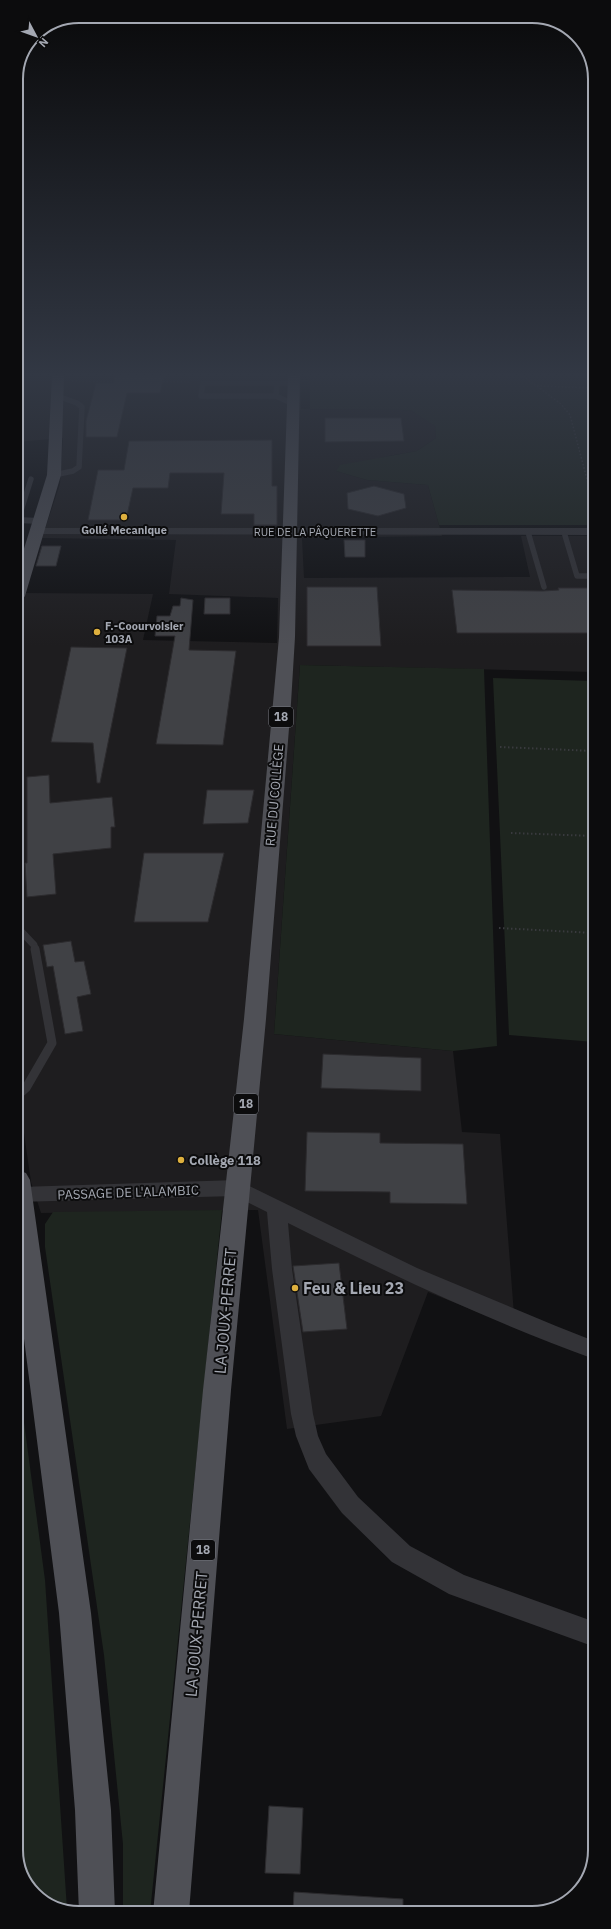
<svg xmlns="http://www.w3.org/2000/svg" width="611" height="1929" viewBox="0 0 611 1929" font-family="'IBM Plex Sans',sans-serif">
  <rect width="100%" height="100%" fill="#111113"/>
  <!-- built -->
  <path fill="#1e1d1f" d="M16 376H300L301 409 403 410 412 411 435 425 436 438 417 451 389 456 336 471 367 480 428 485 442 536 302 538 304 578 530 577 521 536H593L594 672 300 665 274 1034 453 1051 462 1132 500 1134 515 1327 428 1292 381 1416 287 1429 258 1210 41 1213 31 1182 17 1085V625L24 593 153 594 143 640 277 643 278 598 169 594 176 540 42 538 60 484 63 438 17 442Z"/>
  <!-- green -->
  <path fill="#1e251f" d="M310 376H593V506H589L593 525H439L428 485 367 480 336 471 340 465 417 451 436 438 435 426 412 411 403 410 310 409Z
    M300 665 484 669 497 1046 453 1051 274 1034Z
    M493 678 594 681V1042L509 1035Z
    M222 1210 150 1913H123V1844L104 1655 45 1247V1224L53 1212Z
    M18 1377 45 1580 67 1909 38 1897 18 1866Z"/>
  <!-- building -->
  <path fill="#404145" stroke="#2c2b2e" d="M115 376H164L160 393H127L117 437H86V421L96 383H113Z
    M325 418H401L404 441 325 442Z
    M272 440V486H277V525H254V514H221L224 473H170L168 488H133L126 520H88L98 470H124L129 441Z
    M374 486 404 494 406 508 378 516 348 509 347 493Z
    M344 540H365V557H345Z
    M42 546H61L56 566H36Z
    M307 587H377L381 646H307Z
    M558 588H594V633H457L452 590 543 591 559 590Z
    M181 598 193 600 189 650 236 651 223 745 156 744 175 636H155L157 616H170L173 606H180Z
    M205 598H230V614H204Z
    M71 647 127 648 100 783H97L93 743 51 742Z
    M49 775 50 803 112 797 115 827H111V848L53 854 56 894 27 897 25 863H27V777Z
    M207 790H254L248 823 203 824Z
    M144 853H224L208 922H134Z
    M71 941 75 962 84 961 91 994 77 997 83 1031 65 1034 53 966 47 967 43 945Z
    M323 1054 421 1058V1091L321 1088Z
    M307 1132 380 1133V1143L463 1144 467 1204 390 1203V1192L305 1191Z
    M339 1263 347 1329 303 1332 293 1266Z
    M269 1806 303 1808 300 1874 265 1873Z
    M294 1892 403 1899V1911L293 1912Z"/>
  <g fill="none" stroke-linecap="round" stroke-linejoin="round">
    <!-- path-far1 -->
    <path stroke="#393a3e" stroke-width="1.5" stroke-dasharray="1.5 2" stroke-linecap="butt" d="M523 376 561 404 570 415 593 502
      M72 381 191 382
      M537 386 593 388"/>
    <!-- path -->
    <path stroke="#393a3e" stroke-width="2" stroke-dasharray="1.5 2.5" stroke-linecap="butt" d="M17 746 24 742
      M500 747 594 751
      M511 833 594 836
      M499 928 594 933"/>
    <!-- lane-far2 -->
    <path stroke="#333337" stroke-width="5.5" d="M203 383H277L276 396H201Z
      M277 383H294
      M276 396 293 404
      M54 475 73 471 79 467 82 407 77 403 57 396
      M18 520 31 479
      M590 531 593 542
      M528 532 544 587
      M564 532 577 576H593"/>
    <!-- lane-far1 -->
    <path stroke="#333337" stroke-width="7" d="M17 772V784
      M17 927 34 945 35 950"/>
    <!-- lane -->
    <path stroke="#333337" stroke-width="9" d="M17 1096 26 1088 52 1043 35 949"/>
    <!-- street -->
    <path fill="#333337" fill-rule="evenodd" d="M17 517 40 518 46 521 40 524 17 523Z
      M37 528H593V535L33 534 31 532Z
      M237 1180 417 1268 556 1326 594 1341V1359C489 1321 388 1273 288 1223L292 1269 313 1414 318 1436 326 1454 358 1497 410 1546 464 1575 595 1622V1647L449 1594 392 1562 342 1513 309 1469 296 1436 291 1414 272 1269 267 1212 235 1196 17 1202V1188L20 1187Z"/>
    <!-- primary -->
    <path fill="#4f5056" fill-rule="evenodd" d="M52 376H64L61 475 25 596 23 599 17 601V571L47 475Z
      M288 376H300L295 637 291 703 266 1019 231 1390 189 1912 153 1913 203 1390 244 1019 273 703 279 637Z
      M17 1170 26 1173 30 1180 91 1613 111 1810 115 1913H79L75 1810 59 1613 17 1284Z"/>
  </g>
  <!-- sky -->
  <linearGradient id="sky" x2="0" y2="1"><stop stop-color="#09090a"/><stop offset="0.58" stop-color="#323844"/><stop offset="1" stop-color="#323844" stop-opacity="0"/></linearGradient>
  <rect width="611" height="646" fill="url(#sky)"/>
  <!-- markers -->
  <g fill="#deb03e" stroke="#0c0c0d" stroke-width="1.5">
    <circle cx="124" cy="517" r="4"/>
    <circle cx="97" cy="632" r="4"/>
    <circle cx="181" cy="1160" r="4"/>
    <circle cx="295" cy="1288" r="4"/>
  </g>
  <g text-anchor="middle" stroke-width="4" stroke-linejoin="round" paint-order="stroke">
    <!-- far-poi labels -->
    <g font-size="11" font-weight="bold" fill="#a4a8b2" stroke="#0c0c0d">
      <text x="124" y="534">Gollé Mecanique</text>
      <text x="105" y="630" text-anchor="start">F.-Coourvoisier<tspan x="105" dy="13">103A</tspan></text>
    </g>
    <!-- far-street labels -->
    <g font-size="11" fill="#a4a8b2" stroke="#0c0c0d">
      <text x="315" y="536">RUE DE LA PÂQUERETTE</text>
    </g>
    <!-- shield labels -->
    <g fill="#0c0c0d" stroke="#767980" stroke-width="1">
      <rect x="269" y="707" width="24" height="20" rx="3"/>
      <rect x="234" y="1094" width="24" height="20" rx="3"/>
      <rect x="191" y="1540" width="24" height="20" rx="3"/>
    </g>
    <g font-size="12" font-weight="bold" fill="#a4a8b2">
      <text x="281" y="721">18</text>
      <text x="246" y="1108">18</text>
      <text x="203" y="1554">18</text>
    </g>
    <!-- street labels -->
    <g font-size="13" fill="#a4a8b2" stroke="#0c0c0d">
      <text transform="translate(274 795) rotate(-85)" y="5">RUE DU COLLÈGE</text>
      <text transform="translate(128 1192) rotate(-2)" y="5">PASSAGE DE L'ALAMBIC</text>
    </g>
    <!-- poi labels -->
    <g font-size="13" font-weight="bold" fill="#a4a8b2" stroke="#0c0c0d" text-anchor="start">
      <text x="189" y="1165">Collège 118</text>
    </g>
    <!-- near-poi labels -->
    <g font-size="16" font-weight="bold" fill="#a4a8b2" stroke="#0c0c0d" text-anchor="start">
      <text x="303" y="1294">Feu &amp; Lieu 23</text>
    </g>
    <!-- near-street labels -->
    <g font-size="16" fill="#a4a8b2" stroke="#0c0c0d">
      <text transform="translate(225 1311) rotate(-85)" y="6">LA JOUX-PERRET</text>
      <text transform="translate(196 1634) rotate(-85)" y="6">LA JOUX-PERRET</text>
    </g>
  </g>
  <!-- crop -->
  <path d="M0 0H611V1929H0ZM79 23H532A56 56 0 0 1 588 79V1850A56 56 0 0 1 532 1906H79A56 56 0 0 1 23 1850V79A56 56 0 0 1 79 23Z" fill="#0c0c0d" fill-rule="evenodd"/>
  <path fill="none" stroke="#a4a8b2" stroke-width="2" d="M79 23H532A56 56 0 0 1 588 79V1850A56 56 0 0 1 532 1906H79A56 56 0 0 1 23 1850V79A56 56 0 0 1 79 23Z"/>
  <!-- north arrow -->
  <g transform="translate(36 36) rotate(131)" stroke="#0c0c0d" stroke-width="3" paint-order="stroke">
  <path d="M0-3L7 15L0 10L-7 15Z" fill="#a4a8b2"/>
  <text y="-6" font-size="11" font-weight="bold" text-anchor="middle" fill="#a4a8b2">N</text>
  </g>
</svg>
